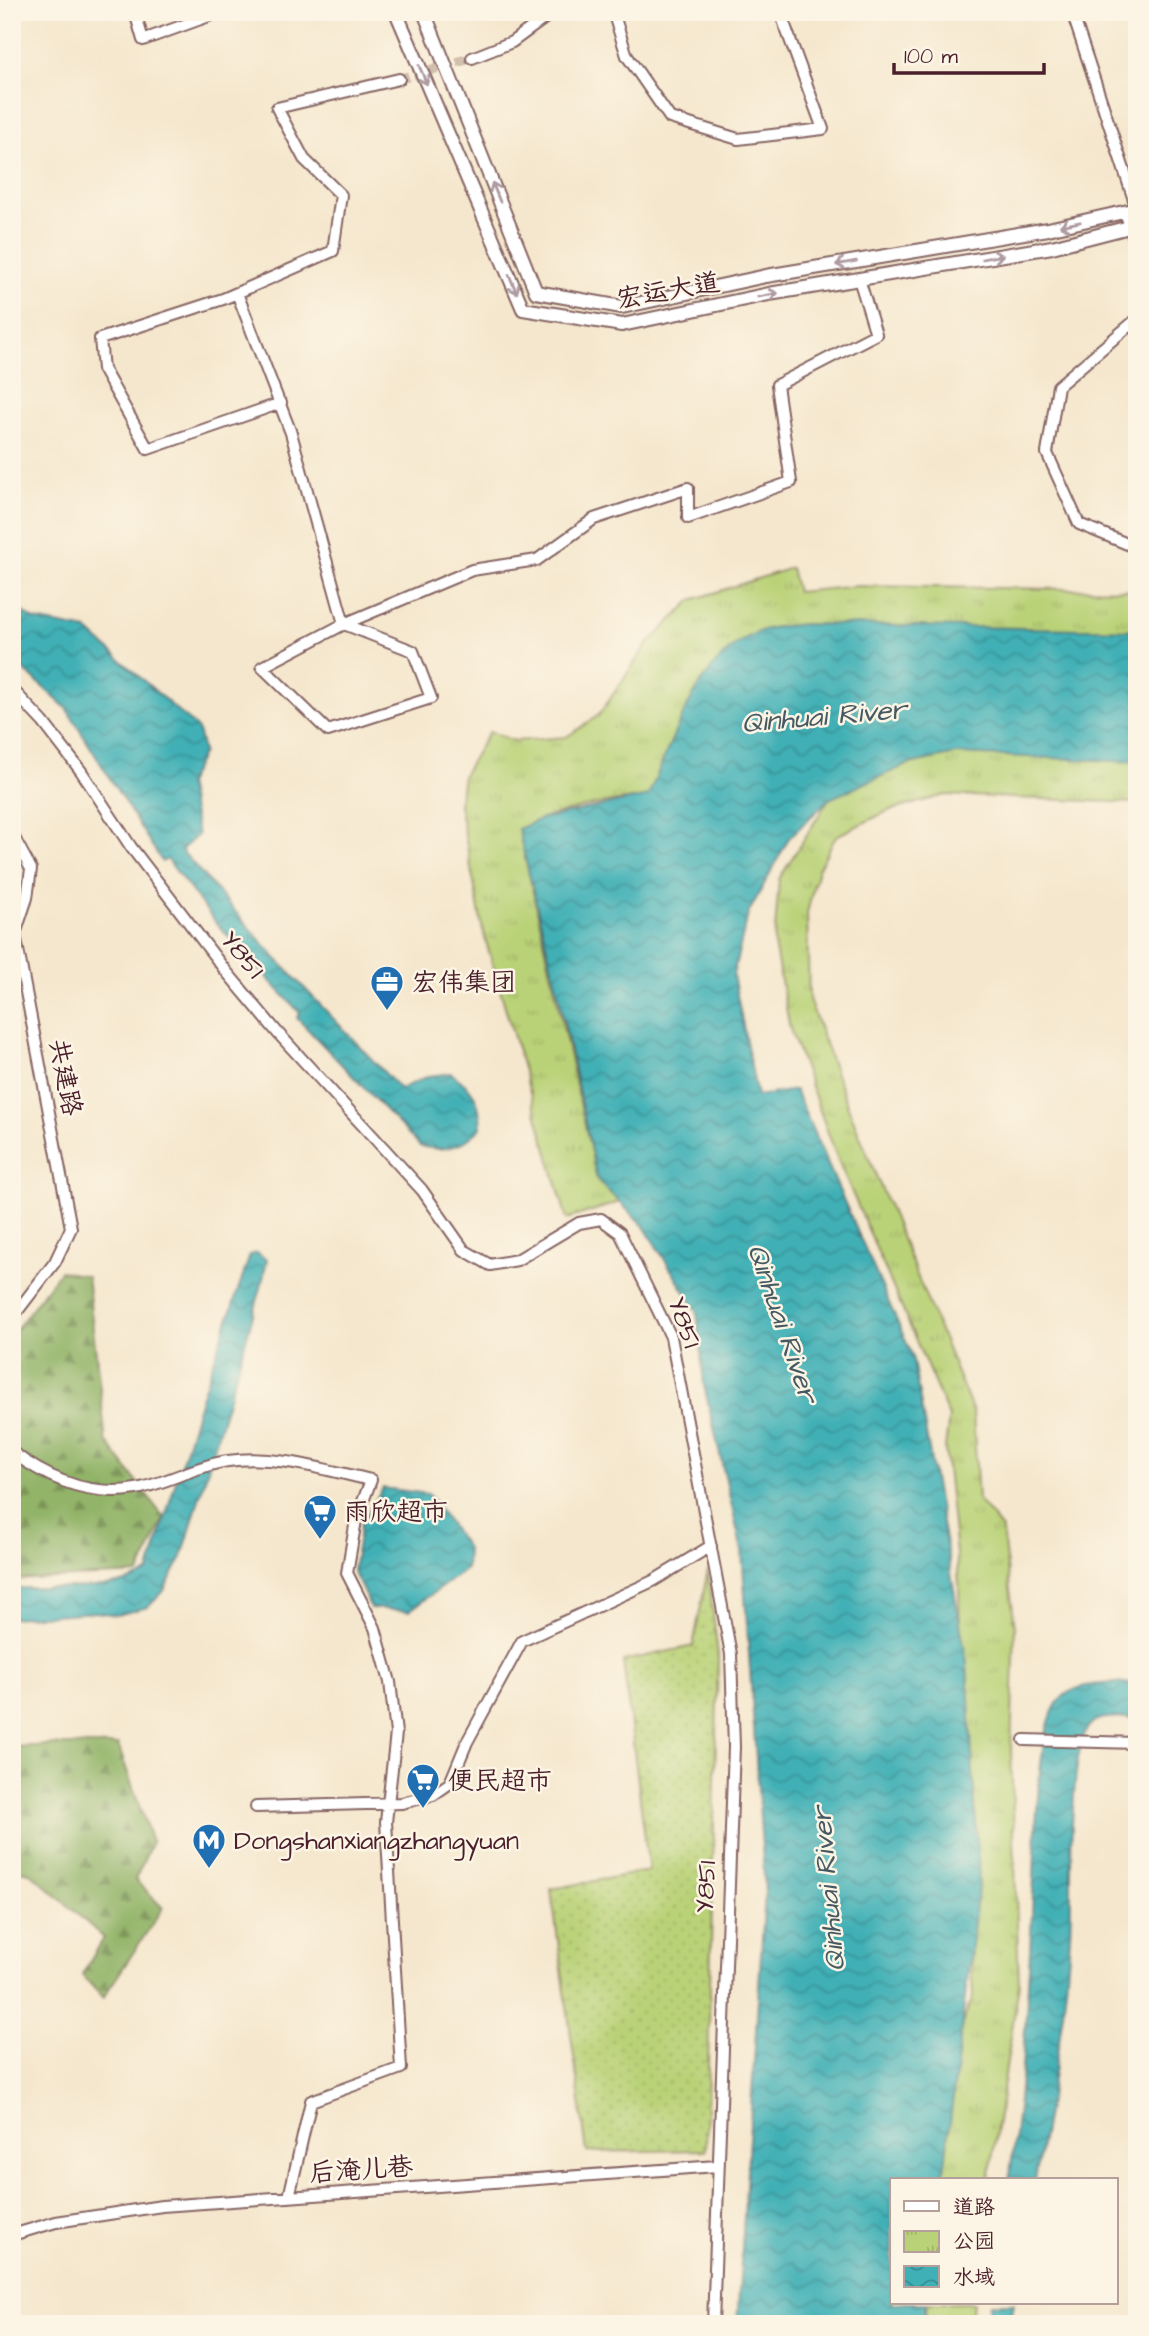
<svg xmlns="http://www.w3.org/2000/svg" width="1149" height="2336" viewBox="0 0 1149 2336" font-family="'Architects Daughter','LXGW WenKai TC',sans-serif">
  <defs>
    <pattern id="grass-dots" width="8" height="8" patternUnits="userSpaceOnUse" patternTransform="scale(1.75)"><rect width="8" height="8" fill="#b9d277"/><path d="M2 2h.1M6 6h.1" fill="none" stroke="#a1b467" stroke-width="1.8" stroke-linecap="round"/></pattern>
    <pattern id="forest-firs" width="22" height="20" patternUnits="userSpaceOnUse" patternTransform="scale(1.75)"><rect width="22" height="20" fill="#92b468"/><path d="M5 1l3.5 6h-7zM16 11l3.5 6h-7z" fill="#799256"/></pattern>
    <pattern id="park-tufts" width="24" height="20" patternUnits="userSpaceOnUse" patternTransform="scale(1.75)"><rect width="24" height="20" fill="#b9d277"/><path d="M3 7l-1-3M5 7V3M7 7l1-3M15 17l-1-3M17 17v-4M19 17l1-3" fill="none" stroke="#a1b467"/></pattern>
    <pattern id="water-waves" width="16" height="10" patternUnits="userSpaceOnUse" patternTransform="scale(1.75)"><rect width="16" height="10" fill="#3fb0b6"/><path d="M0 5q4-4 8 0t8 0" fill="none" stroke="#378f94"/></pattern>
  </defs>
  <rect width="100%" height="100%" fill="#fcf5e5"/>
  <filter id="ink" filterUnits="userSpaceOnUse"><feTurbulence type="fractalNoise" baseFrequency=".0143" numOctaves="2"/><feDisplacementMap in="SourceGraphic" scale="14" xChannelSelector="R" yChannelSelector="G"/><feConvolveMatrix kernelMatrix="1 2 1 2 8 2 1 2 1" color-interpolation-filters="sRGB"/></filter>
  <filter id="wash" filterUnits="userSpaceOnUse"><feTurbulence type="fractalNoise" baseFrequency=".00686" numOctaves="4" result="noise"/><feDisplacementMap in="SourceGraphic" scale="28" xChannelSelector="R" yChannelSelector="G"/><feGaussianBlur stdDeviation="1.57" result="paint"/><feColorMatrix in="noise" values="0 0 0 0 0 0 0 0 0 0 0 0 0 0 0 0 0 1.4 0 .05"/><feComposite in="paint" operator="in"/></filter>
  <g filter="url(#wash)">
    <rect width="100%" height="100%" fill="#f5e7cd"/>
    <!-- grass -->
    <path fill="url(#grass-dots)" stroke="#827851" stroke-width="2" d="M708 1570 718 1656 706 2150 587 2152 551 1889 649 1871 623 1661 693 1646Z"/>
    <!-- forest -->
    <path fill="url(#forest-firs)" stroke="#6e6a4a" stroke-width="2" d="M60 1271 87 1276 106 1441 164 1518 139 1574 12 1580V1335Z
      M55 1745H118L152 1842 135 1880 163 1908 103 1998 82 1975 104 1938 30 1872 12 1869V1747Z"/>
    <!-- park -->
    <path fill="url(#park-tufts)" stroke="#827851" stroke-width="2" d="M791 568 797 592 858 586 1137 590V803L945 795 888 811 836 836 818 869 807 913 809 999 848 1107 973 1412 978 1500 1002 1529 1015 1626 1011 1751 1019 1983 989 2180H938L948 2058 973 1997 964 1827 959 1583 945 1448 949 1417 838 1160 790 1029 774 944 779 879 829 799C728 797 613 784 519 829L597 1179 620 1202 567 1219 483 931 459 804 463 775 489 732 515 741 566 737 599 715 647 645 692 600Z
      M927 2303H973L970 2324H925Z"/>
    <!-- water -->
    <path fill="url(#water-waves)" stroke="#446870" stroke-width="2" d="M12 605 35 620 87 630 198 729 203 752 187 784 198 835 181 850 275 957 400 1089 429 1076 451 1073C474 1090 480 1098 481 1128 463 1146 446 1153 420 1146L297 1018 300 1013 216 923 167 859 162 862 66 708 12 659Z
      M804 624 1137 630V762L956 754 909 764 829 799 789 838 748 914 733 975 757 1096 795 1090 912 1355 967 1662 979 1881 943 2180H892V2303H926L923 2324H737L765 1892 742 1551 704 1385 697 1311 643 1225 597 1180 559 997 518 829 541 819 648 796C674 739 695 660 756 633 770 626 789 626 804 624Z
      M257 1253 267 1260 261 1288 182 1557 163 1592 148 1607 117 1615 96 1612 12 1618V1588C49 1587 121 1594 149 1571L201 1398 250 1255Z
      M383 1488 428 1494 467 1548 466 1569 409 1611 371 1608 353 1571 361 1524Z
      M1117 1683H1137V1719C1123 1718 1101 1714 1090 1725 1075 1741 1074 1802 1072 1824 1070 1862 1072 1899 1070 1936 1066 2018 1049 2100 1035 2180H1009C1023 2087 1028 1990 1033 1895 1036 1853 1035 1733 1058 1702 1071 1684 1097 1684 1117 1683Z
      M990 2303H1014L1010 2324H987Z"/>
  </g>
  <g filter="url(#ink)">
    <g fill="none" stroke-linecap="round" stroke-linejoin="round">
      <!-- minor-tunnel -->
      <path stroke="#d3bfad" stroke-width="10" stroke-dasharray="10 5" stroke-linecap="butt" d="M399 79 472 58"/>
      <defs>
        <path id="minor" d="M135 12 143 40 220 12
          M613 12 627 56 670 118 738 139 823 129 780 12
          M1072 12 1137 209
          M472 58 512 42 553 12
          M1125 212 1137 247
          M237 293 291 433 344 624
          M1137 319 1058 386 1047 453 1079 524 1137 548
          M281 403 148 449 103 369 100 339 223 299 333 251 341 195 304 159 277 108 399 79
          M344 624 413 651 431 698 328 731 262 667 344 624 472 570 537 560 594 519 688 488V518L791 482 777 385 876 334 859 279
          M12 689 43 722 81 771 131 847 225 970 277 1032 422 1190 464 1250 490 1265 517 1260 579 1223 601 1219 620 1233 671 1337 731 1654 734 1747 713 2324
          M12 834 31 869 27 898 15 934 71 1228 55 1262 12 1318
          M12 1452C48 1479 91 1497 136 1489 168 1483 197 1465 228 1461 276 1454 325 1470 371 1480L356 1520 347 1573 375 1628 390 1682 396 1733 386 1822 401 2068 311 2101 289 2197
          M1024 1740 1137 1743
          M256 1807 402 1803 433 1795 450 1783 467 1742 522 1641 653 1581 711 1546
          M12 2235 56 2222 162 2206 717 2166"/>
        <path id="major" d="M396 12 523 309 622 325 769 294 1052 247 1137 225
          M424 12 536 292 622 307 766 276 1048 229 1137 209"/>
      </defs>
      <!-- minor casing -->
      <use href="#minor" stroke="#866564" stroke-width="14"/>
      <!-- major casing -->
      <use href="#major" stroke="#866564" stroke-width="16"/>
      <!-- minor -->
      <use href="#minor" stroke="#fff" stroke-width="10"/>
      <!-- major -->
      <use href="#major" stroke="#fff" stroke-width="12"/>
    </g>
    <!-- one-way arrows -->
    <defs><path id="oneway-shaft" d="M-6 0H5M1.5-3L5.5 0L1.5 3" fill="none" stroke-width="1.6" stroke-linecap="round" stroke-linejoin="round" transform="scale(1.75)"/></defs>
    <g stroke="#ae9aa0">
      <use href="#oneway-shaft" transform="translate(423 75) rotate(67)"/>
      <use href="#oneway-shaft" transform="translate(496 192) rotate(-112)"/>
      <use href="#oneway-shaft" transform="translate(1070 224) rotate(168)"/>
      <use href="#oneway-shaft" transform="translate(993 257) rotate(-10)"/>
      <use href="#oneway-shaft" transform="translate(846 263) rotate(170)"/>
      <use href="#oneway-shaft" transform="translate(513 284) rotate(67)"/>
      <use href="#oneway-shaft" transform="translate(768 295) rotate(-11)"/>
    </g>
  </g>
  <!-- icons -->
  <defs>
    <symbol id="office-pin" viewBox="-11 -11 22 30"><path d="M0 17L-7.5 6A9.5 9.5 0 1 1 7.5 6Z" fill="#1f6fb2" stroke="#fcf5e5"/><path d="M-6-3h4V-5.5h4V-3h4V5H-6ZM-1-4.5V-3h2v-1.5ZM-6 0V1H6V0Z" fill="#fff"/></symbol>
    <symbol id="supermarket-pin" viewBox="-11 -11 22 30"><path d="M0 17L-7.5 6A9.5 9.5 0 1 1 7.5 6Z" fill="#1f6fb2" stroke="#fcf5e5"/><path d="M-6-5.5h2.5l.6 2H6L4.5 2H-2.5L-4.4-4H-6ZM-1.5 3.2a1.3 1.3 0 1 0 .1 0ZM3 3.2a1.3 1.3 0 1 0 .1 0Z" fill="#fff"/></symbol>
    <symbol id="metro-pin" viewBox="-11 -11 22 30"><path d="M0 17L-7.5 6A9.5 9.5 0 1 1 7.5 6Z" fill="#1f6fb2" stroke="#fcf5e5"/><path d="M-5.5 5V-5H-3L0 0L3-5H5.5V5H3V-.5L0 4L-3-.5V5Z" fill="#fff"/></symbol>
  </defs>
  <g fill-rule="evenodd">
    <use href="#office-pin" x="368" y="963" width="38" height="52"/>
    <use href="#supermarket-pin" x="301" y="1492" width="38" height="52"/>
    <use href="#supermarket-pin" x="404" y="1761" width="38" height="52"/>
    <use href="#metro-pin" x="190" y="1821" width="38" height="52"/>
  </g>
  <g text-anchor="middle" stroke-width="5" stroke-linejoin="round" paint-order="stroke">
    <!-- street labels -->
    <g font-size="26" fill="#4a1f2b" stroke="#fcf5e5">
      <text transform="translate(668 290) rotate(-10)" y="9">宏运大道</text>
      <text transform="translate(243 954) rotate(51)" y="9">Y851</text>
      <text transform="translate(66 1077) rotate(79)" y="9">共建路</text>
      <text transform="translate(685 1322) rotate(71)" y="9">Y851</text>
      <text transform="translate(705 1887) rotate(-87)" y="9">Y851</text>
      <text transform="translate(361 2169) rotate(-4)" y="9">后淹儿巷</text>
    </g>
    <!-- poi labels -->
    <g font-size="26" fill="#4a1f2b" stroke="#fcf5e5" text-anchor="start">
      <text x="412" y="991">宏伟集团</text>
      <text x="344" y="1520">雨欣超市</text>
      <text x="448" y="1789">便民超市</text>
      <text x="234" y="1849">Dongshanxiangzhangyuan</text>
    </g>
    <!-- water labels -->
    <g font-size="28" font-style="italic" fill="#465963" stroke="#fcf5e5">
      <text transform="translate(824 715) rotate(-5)" y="10">Qinhuai River</text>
      <text transform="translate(784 1323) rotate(71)" y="10">Qinhuai River</text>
      <text transform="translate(827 1889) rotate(-95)" y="10">Qinhuai River</text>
    </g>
  </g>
  <!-- margin -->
  <rect width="1149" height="2336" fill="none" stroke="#fcf5e5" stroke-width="42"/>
  <!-- legend -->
  <rect x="890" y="2178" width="228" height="126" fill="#fcf5e5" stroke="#b59f9b" stroke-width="2"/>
  <rect x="904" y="2201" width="35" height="10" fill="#ffffff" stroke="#b59f9b" stroke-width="2"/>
  <text x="953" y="2214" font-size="21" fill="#4a1f2b">道路</text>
  <rect x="904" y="2231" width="35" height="21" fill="url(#park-tufts)" stroke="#b59f9b" stroke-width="2"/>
  <text x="953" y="2248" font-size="21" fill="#4a1f2b">公园</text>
  <rect x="904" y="2266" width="35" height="21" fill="url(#water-waves)" stroke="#b59f9b" stroke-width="2"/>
  <text x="953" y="2284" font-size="21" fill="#4a1f2b">水域</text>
  <!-- scale -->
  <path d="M894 63v10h150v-10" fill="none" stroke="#4a1f2b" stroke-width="3.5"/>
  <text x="904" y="63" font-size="21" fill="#4a1f2b" stroke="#fcf5e5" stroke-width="5" paint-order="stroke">100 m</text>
</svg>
